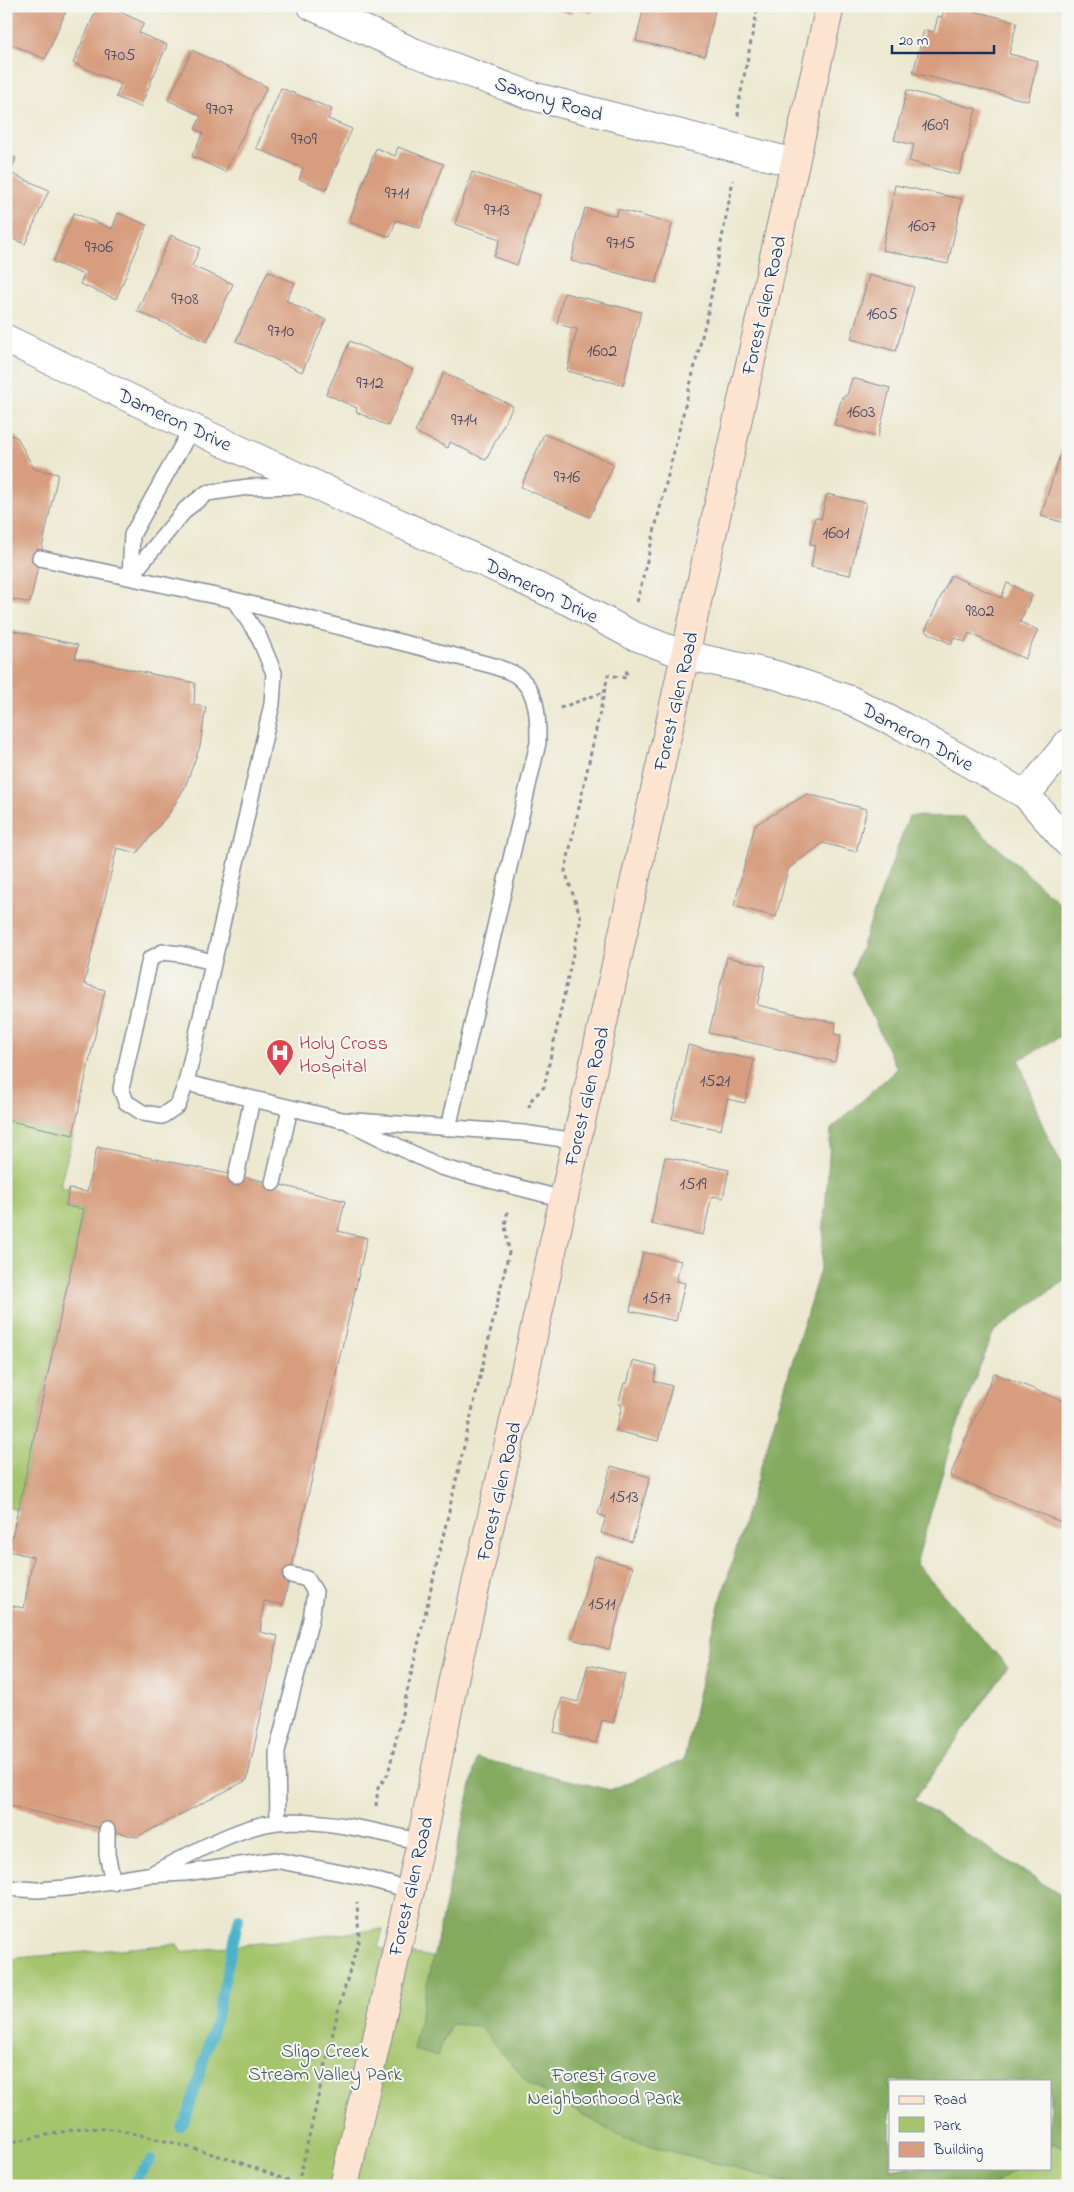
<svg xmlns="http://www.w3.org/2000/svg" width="1074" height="2192" viewBox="0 0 1074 2192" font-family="'Indie Flower',sans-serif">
  <rect width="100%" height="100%" fill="#f6f6f2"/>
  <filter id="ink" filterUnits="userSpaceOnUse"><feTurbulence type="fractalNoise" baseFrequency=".02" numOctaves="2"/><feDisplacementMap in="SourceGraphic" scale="10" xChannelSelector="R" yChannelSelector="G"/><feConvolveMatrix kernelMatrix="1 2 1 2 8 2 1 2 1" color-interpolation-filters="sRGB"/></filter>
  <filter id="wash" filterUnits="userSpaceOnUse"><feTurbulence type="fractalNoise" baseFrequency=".0096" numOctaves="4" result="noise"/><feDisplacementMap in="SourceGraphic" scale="20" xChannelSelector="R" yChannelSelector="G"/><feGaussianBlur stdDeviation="1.12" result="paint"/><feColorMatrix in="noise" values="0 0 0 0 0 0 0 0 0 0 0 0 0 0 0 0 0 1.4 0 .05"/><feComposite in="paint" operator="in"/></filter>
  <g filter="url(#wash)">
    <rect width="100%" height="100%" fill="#ece8cf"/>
    <!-- green -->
    <path fill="#a5c56d" stroke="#607a66" d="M6 1120 73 1135 60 1186 69 1189 66 1206 84 1209 18 1510 6 1507V1156L10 1137 6 1136Z
      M383 1929 378 1948 546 1976 890 2081V2168H1050V2096L1068 2103V2186H6V1959L177 1944 181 1952Z"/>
    <!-- forest -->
    <path fill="#84aa60" stroke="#506c5f" d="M909 816 964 817 1057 901 1068 917V1032L1019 1060 1041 1122 1068 1178V1278L994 1331 953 1436 916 1564 1008 1667 914 1800 1068 1900V2150L1053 2143 1050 2145V2081H890V2168H1017L992 2186H800L623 2138 528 2083 479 2026 451 2024 437 2056 413 2050 477 1758 610 1790 684 1760 713 1626 821 1266 831 1129 897 1069 852 973Z"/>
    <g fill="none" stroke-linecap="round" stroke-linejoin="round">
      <!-- stream -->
      <path stroke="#4cb2cb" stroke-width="10" d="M180 2127 186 2120 217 2016 239 1918
        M130 2186 151 2160"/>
    </g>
    <g id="blocks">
      <!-- building -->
      <path fill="#d79d7e" d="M6 6H68L45 59 6 42Z
        M98 6H107L144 23 139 33 167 45 140 107 116 97 121 84 73 63Z
        M546 6H594L592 13 573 8 571 14Z
        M644 6H716L705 56 636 41Z
        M945 6H955L1017 22 1009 54 1038 61 1028 101 913 73 924 30 934 32 938 16 942 17Z
        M192 50 267 87 225 172 192 156 203 133 195 129 201 116 168 100Z
        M281 88 332 109 328 119 352 129 326 190 299 179 303 168 256 148Z
        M907 90 976 109 959 175 909 161 914 145 894 140Z
        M398 147 444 164 420 228 396 220 390 237 349 222 376 148 395 156Z
        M6 154 16 158 10 173 49 190 25 244 6 236Z
        M472 172 540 195 517 265 494 257 500 239 455 224Z
        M895 185 962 199 948 264 882 250Z
        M585 208 616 216 618 209 672 224 656 283 571 261Z
        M74 213 112 229 118 213 147 225 116 299 80 284 84 275 53 262Z
        M171 235 200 248 192 266 233 284 207 342 137 311Z
        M268 271 295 283 286 301 326 320 302 372 236 341Z
        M869 275 914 287 896 351 851 339Z
        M564 293 641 312 623 385 567 371 577 329 557 324Z
        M350 341 413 370 388 426 356 412 357 408 326 394Z
        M444 373 513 406 486 460 450 442 448 448 415 432Z
        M852 378 890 388 878 437 834 425 842 397 847 395Z
        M1067 432H1068V524L1041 516Z
        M6 434 17 437 34 469 58 474 30 603 6 598Z
        M544 434 614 464 590 517 521 487Z
        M827 494 866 503 850 575 811 567 815 545 810 544 815 517 821 519Z
        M951 575 1001 598 1007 583 1032 595 1020 622 1038 630 1025 659 969 633 965 642 954 637 951 644 925 631Z
        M6 629 78 645 75 658 195 683 194 705 206 707 200 746 185 787 170 812 137 853 117 848 84 984 105 990 73 1135 6 1120Z
        M807 794 867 809 856 852 823 843 788 869 776 917 734 906 755 825Z
        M727 957 766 966 757 1005 836 1023 834 1034 841 1035 835 1062 709 1033Z
        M688 1045 754 1060 745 1103 727 1099 721 1130 672 1119Z
        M97 1147 273 1183 345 1201 338 1231 367 1238 283 1605 264 1601 260 1632 278 1636 247 1780 137 1837 6 1805V1605L24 1608 33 1557 9 1551 84 1209 66 1206 69 1189 87 1192Z
        M665 1157 729 1170 723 1198 712 1196 703 1235 651 1224Z
        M643 1252 681 1261 676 1281 685 1283 676 1321 630 1311Z
        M633 1361 657 1367 654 1381 672 1386 658 1441 616 1431 622 1405 618 1404 624 1383 627 1384Z
        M994 1373 1068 1403V1525L950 1476Z
        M611 1466 650 1477 632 1542 601 1533 606 1517 598 1514Z
        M595 1556 633 1567 609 1649 572 1639Z
        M588 1665 625 1674 613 1723 602 1720 596 1743 554 1732 562 1698 578 1702Z"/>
    </g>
  </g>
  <g filter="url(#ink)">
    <use href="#blocks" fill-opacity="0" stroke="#848c96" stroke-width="1"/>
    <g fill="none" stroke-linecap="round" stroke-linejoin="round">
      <defs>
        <path id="lane" d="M40 558 234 600 258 635 274 673 272 704 186 1083 178 1105 162 1116 143 1113 126 1102 121 1089 150 959 163 952 180 954 213 962
          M130 577 186 509 207 493 248 487 306 486
          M130 577 132 535 192 428
          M234 600 494 666C501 669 510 671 516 675 539 691 538 718 538 743L448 1128
          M186 1083 342 1120 523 1133 576 1141
          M350 1123 440 1167 563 1199
          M236 1177 252 1099
          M273 1183 290 1108
          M278 1822 277 1751 311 1619 315 1592 307 1579 291 1575
          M107 1830V1854L113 1882
          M155 1872C192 1854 238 1826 278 1822 320 1818 380 1832 421 1842
          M6 1888 37 1890 67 1888 147 1875 185 1873 275 1860 362 1877 410 1890"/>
        <path id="street" d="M312 6 413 52 532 96 795 163
          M6 339 192 428 568 601 632 635 685 655 776 675 850 700 904 727 1026 795 1068 843
          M1026 795 1068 743"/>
        <path id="secondary" d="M344 2186 421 1842 456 1670 517 1408 830 6"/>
      </defs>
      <!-- lane casing -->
      <use href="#lane" stroke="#848c96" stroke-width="18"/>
      <!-- street casing -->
      <use href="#street" stroke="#848c96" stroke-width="30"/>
      <!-- secondary casing -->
      <use href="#secondary" stroke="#848c96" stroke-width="30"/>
      <!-- path -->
      <path stroke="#848c96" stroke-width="3" stroke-dasharray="4 4" stroke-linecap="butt" d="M738 116 739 102 758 6
        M637 602 708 312 733 180
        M560 708 604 692
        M529 1108 530 1101 544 1087 581 918 565 871 608 675 626 678 627 668
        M6 1522 15 1524
        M376 1806 378 1788 388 1774 509 1252 505 1225 508 1209
        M6 2143 82 2128 115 2129 178 2144 236 2161 303 2186
        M298 2184 338 2011 359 1939 357 1902"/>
      <!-- lane -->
      <use href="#lane" stroke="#fff" stroke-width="15"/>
      <!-- street -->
      <use href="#street" stroke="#fff" stroke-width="28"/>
      <!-- secondary -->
      <use href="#secondary" stroke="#fde4d1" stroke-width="28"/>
    </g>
  </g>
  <!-- icons -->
  <defs>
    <symbol id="hospital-pin" viewBox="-11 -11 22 30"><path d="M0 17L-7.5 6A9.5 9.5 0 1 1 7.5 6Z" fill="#e0444e" stroke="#f6f6f2"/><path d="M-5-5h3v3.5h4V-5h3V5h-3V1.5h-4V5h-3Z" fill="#fff"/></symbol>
  </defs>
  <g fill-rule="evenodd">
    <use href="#hospital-pin" x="264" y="1037" width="32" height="43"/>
  </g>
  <g text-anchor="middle" stroke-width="4" stroke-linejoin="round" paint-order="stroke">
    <!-- number labels -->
    <g font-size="18" fill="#4a4a66">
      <text x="120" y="60">9705</text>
      <text x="220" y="114">9707</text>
      <text x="935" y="130">1609</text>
      <text x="304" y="144">9709</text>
      <text x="397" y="198">9711</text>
      <text x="497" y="215">9713</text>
      <text x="922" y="231">1607</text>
      <text x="621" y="248">9715</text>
      <text x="99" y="252">9706</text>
      <text x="185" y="304">9708</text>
      <text x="882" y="319">1605</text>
      <text x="281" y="336">9710</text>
      <text x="602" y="356">1602</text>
      <text x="370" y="388">9712</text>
      <text x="861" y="417">1603</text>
      <text x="464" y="425">9714</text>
      <text x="567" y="482">9716</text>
      <text x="836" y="538">1601</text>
      <text x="980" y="616">9802</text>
      <text x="715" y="1086">1521</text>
      <text x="693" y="1189">1519</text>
      <text x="657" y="1303">1517</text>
      <text x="624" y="1502">1513</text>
      <text x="602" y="1609">1511</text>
    </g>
    <!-- street labels -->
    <g font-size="20" fill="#1b2f5e" stroke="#f6f6f2">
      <text transform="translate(549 98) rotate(17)" y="7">Saxony Road</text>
      <text transform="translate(763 305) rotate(-77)" y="7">Forest Glen Road</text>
      <text transform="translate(175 419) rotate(25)" y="7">Dameron Drive</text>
      <text transform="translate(542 590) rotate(26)" y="7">Dameron Drive</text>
      <text transform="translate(675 701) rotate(-77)" y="7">Forest Glen Road</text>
      <text transform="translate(918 736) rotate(28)" y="7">Dameron Drive</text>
      <text transform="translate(586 1096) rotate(-77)" y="7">Forest Glen Road</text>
      <text transform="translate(498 1491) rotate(-77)" y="7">Forest Glen Road</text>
      <text transform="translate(410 1886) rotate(-77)" y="7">Forest Glen Road</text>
    </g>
    <!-- health labels -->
    <g font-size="20" fill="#be3a42" stroke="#f6f6f2" text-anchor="start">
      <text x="299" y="1049">Holy Cross<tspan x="299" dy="23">Hospital</tspan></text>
    </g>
    <!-- park labels -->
    <g font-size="20" fill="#445c62" stroke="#f6f6f2">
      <text x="325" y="2057">Sligo Creek<tspan x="325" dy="23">Stream Valley Park</tspan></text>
      <text x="604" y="2081">Forest Grove<tspan x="604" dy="23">Neighborhood Park</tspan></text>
    </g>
  </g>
  <!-- margin -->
  <rect width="1074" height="2192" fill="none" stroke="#f6f6f2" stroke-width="25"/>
  <!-- legend -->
  <rect x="889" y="2080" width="162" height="90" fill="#f6f6f2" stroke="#9ea6b7"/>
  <rect x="899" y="2096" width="25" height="8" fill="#fde4d1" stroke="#9ea6b7"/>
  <text x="934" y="2104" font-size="15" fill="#1b2f5e">Road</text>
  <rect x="899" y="2117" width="25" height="15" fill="#a5c56d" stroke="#9ea6b7"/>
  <text x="934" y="2130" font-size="15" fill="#1b2f5e">Park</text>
  <rect x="899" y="2142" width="25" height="15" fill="#d79d7e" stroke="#9ea6b7"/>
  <text x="934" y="2154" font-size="15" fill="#1b2f5e">Building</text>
  <!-- scale -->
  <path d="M892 45v8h102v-8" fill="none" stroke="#1b2f5e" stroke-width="2.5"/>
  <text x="899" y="45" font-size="15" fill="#1b2f5e" stroke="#f6f6f2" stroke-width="4" paint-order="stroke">20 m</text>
</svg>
